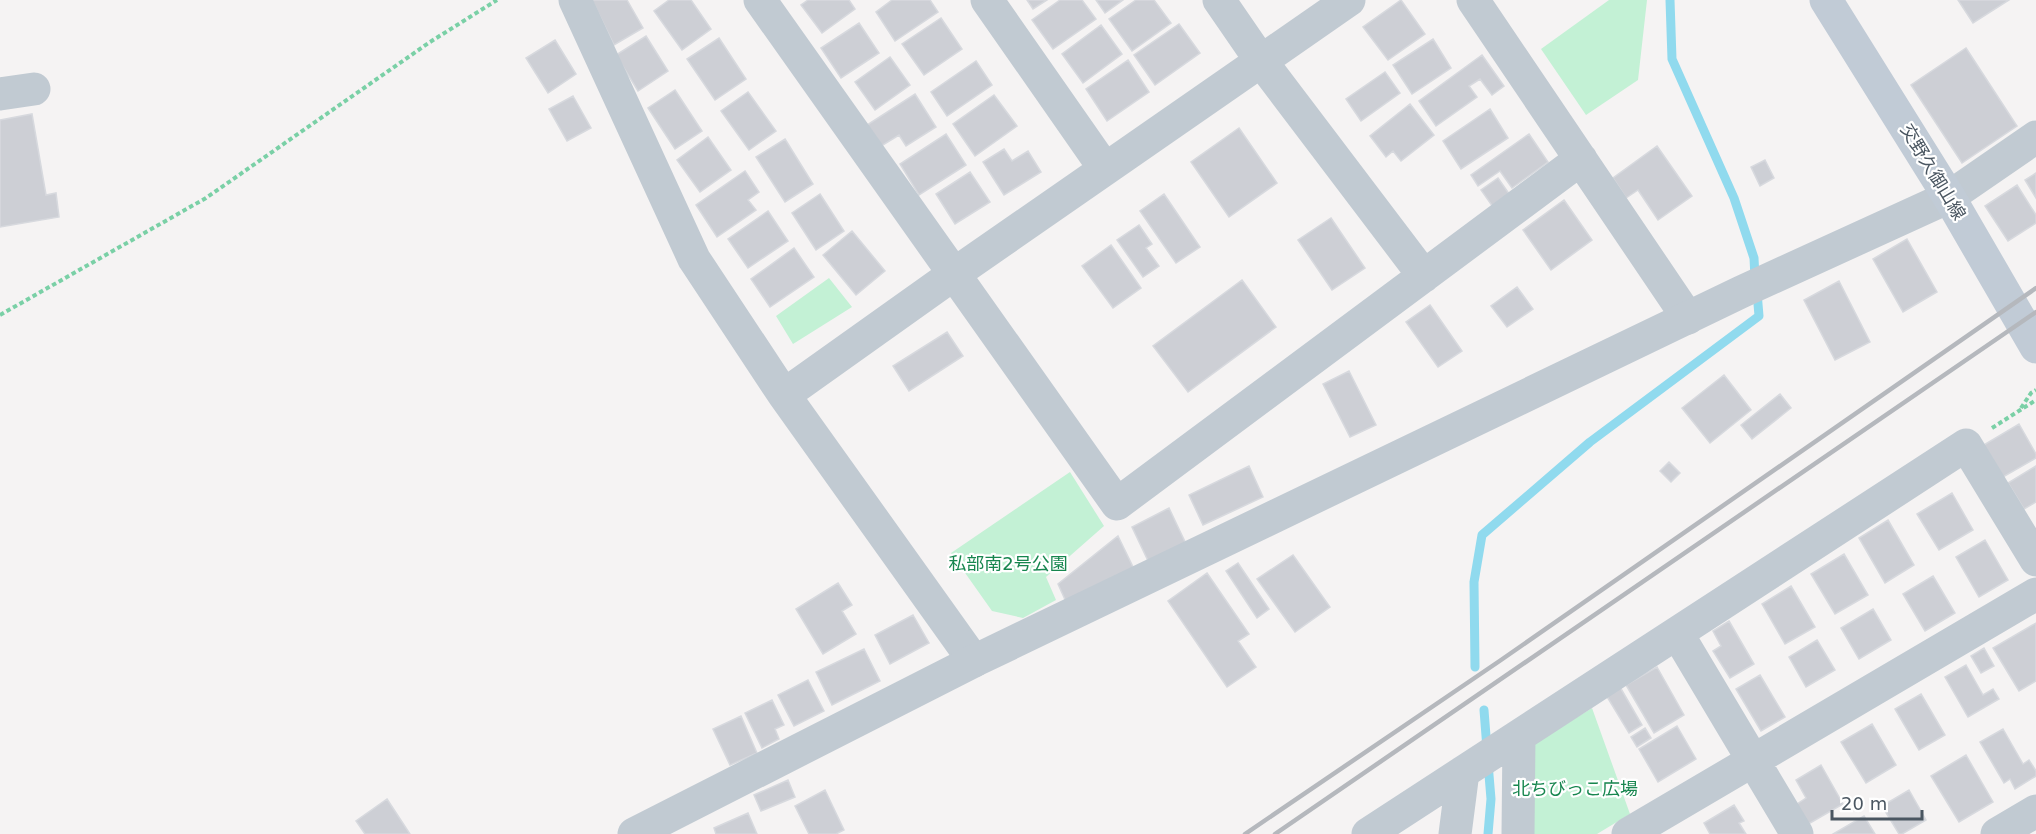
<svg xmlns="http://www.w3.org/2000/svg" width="2036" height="834" viewBox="0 0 2036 834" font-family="'DejaVu Sans','Noto Sans JP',sans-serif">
  <rect width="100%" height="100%" fill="#f5f3f3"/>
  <!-- green -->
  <path fill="#c3f1d5" d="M1609 0H1647L1638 80 1586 115 1541 49Z
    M829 278 852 307 793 344 776 316Z
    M1070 472 1104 526 1046 577 1056 600 1023 618 992 611 951 553Z
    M1592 708 1630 814 1597 834H1531L1532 745Z"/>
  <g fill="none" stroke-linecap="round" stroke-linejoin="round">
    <!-- stream -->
    <path stroke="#90daee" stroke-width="9" d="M1670 0 1672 59 1734 198 1754 258 1755 278
      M1475 667 1474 582 1482 535 1590 442 1759 316 1757 292
      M1484 710 1487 749
      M1488 834 1491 799 1488 763"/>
  </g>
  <!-- building -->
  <path fill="#cdcfd5" stroke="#d7d9de" stroke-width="1.5" d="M592 0H627L643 28 614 45Z
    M669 0H691L711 29 682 50 654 11Z
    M808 0H849L855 9 822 33 801 5Z
    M892 0H930L938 12 895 41 876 12Z
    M1027 0H1047L1033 9Z
    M1060 0H1082L1096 19 1053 49 1032 20Z
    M1096 0H1123L1105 13Z
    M1136 0H1154L1171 23 1132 51 1109 19Z
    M1401 0 1425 34 1388 60 1363 27Z
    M1958 0H2009L1973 23Z
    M941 18 962 49 924 75 902 44Z
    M859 23 879 53 841 78 821 48Z
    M1179 24 1200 53 1155 85 1134 55Z
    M1101 25 1122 54 1083 83 1062 54Z
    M646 36 668 71 638 91 616 55Z
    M719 38 746 79 715 100 687 59Z
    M1433 39 1451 68 1412 94 1393 65Z
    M555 40 576 74 548 93 526 58Z
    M1966 48 2017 126 1962 163 1911 85Z
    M1482 55 1504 86 1492 95 1480 79 1469 86 1477 97 1436 126 1419 101Z
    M890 57 910 85 875 110 855 82Z
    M1128 60 1149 92 1107 121 1086 89Z
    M976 61 992 85 947 116 931 92Z
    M1385 72 1400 93 1361 121 1346 99Z
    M675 90 702 131 675 149 648 108Z
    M748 92 776 131 749 150 721 111Z
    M915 94 936 127 906 146 899 135 878 148 864 127Z
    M994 95 1017 126 975 156 953 124Z
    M573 96 591 128 567 141 549 109Z
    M1410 104 1434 135 1401 161 1393 151 1386 157 1370 136Z
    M1490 109 1508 138 1461 169 1443 141Z
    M32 114 46 195 56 193 59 217 0 227V120Z
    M1239 128 1277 183 1229 217 1191 162Z
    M946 134 966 165 919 195 900 164Z
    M1529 134 1548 162 1512 188 1500 171 1478 186 1471 175Z
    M708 137 731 170 700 192 677 160Z
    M785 139 813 184 785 202 756 157Z
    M1657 146 1692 196 1658 220 1638 190 1626 198 1613 178Z
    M1004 149 1012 161 1028 151 1041 172 1004 195 983 162Z
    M1765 160 1774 178 1760 186 1751 167Z
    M745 171 759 192 748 200 756 210 717 237 696 205Z
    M970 172 990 202 955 224 936 194Z
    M2036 173V198L2025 180Z
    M1498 178 1510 195 1493 207 1481 190Z
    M2017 185 2036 215V223L2008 241 1985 206Z
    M820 194 844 231 816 250 792 213Z
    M1164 194 1200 247 1176 263 1140 211Z
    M1564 200 1592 240 1551 270 1523 230Z
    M768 211 788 241 748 268 728 239Z
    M1331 218 1365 268 1332 290 1298 240Z
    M1139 225 1152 244 1146 248 1159 266 1143 277 1117 240Z
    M852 231 885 271 856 295 823 255Z
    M1907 239 1937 292 1903 312 1873 259Z
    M1111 245 1141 288 1113 308 1082 266Z
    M794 248 814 277 770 307 751 279Z
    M1242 280 1276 327 1188 392 1153 346Z
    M1839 281 1870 342 1835 360 1804 300Z
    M1517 287 1533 309 1507 327 1491 306Z
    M1430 305 1462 351 1438 367 1406 322Z
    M947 332 963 356 909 391 893 366Z
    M1349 371 1376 425 1350 437 1323 384Z
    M1724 375 1751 410 1710 443 1682 408Z
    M1780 394 1791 408 1752 439 1741 425Z
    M2019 424 2036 454V458L1996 481 1977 449Z
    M1669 462 1680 473 1671 482 1660 471Z
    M1249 466 1263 497 1203 525 1189 495Z
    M2036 466V502L2024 509 2008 483Z
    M1952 493 1973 530 1939 550 1917 514Z
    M1169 508 1187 546 1150 565 1132 527Z
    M1888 520 1914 565 1885 583 1859 538Z
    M1118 536 1135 571 1067 604 1058 584Z
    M1985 540 2008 580 1979 597 1956 557Z
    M1844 554 1868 595 1835 614 1811 574Z
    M1293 555 1330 607 1295 632 1257 579Z
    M1238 563 1269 609 1257 618 1226 571Z
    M1207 573 1249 634 1238 641 1256 667 1227 687 1168 601Z
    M1933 576 1955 613 1925 631 1903 594Z
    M838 583 852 605 842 611 856 634 823 654 796 609Z
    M1791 586 1815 627 1785 644 1762 604Z
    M1873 609 1891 640 1859 659 1841 628Z
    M913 615 929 643 890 664 875 635Z
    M1729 621 1754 664 1730 678 1713 651 1721 646 1713 631Z
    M2036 623V681L2019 691 1993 648Z
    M1817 640 1835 670 1806 687 1789 657Z
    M1984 648 1994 666 1981 673 1971 656Z
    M864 649 880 681 832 705 816 672Z
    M1966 665 1983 695 1993 689 1999 699 1968 717 1945 677Z
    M1657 667 1684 715 1654 733 1626 685Z
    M1760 675 1785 717 1761 731 1736 689Z
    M808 680 824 711 794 726 778 695Z
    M1620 687 1642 725 1629 733 1606 695Z
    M1921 694 1945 735 1919 750 1895 709Z
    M772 700 784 725 775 729 779 739 762 748 745 713Z
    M741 716 757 753 730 765 713 729Z
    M1872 724 1896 765 1866 783 1841 742Z
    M1677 726 1696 759 1658 782 1639 749Z
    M1645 728 1651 738 1637 747 1631 737Z
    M2003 729 2023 764 2029 760 2036 771V776L2015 789 2010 779 2004 783 1980 742Z
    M1966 755 1993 802 1959 822 1931 776Z
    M1821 765 1843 804 1805 826 1794 806 1806 798 1796 780Z
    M788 780 795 797 761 811 754 795Z
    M825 790 844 830 836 834H809L795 806Z
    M1909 790 1926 820 1902 834H1899L1882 806Z
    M387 799 410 834H365L356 821Z
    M1734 805 1744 821 1739 823 1746 834H1710L1704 823Z
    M748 813 757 834H716L714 828Z
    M1864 816 1875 834H1833Z"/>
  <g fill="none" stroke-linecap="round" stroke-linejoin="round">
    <!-- path -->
    <path stroke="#7ad0a6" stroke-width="4" stroke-dasharray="4.5 3" stroke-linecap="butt" d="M0 315 206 198 430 42 497 0
      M2021 408 2031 393 2036 390
      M1992 428 2036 400"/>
    <!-- minor -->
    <path stroke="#c1cad2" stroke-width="33" d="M575 0 694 259 784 395 974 661
      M760 0 1117 504 1581 159
      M987 0 1105 169
      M1219 0 1261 61 1424 276
      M1473 0 1688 318
      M0 94 34 89
      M784 395 954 274 1349 0
      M1677 633 1797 834
      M1368 834 1966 445 2036 560
      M1455 834 1463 772
      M1518 834 1519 736
      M1628 834 2036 594
      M1997 834 2036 811"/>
    <!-- tertiary -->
    <path stroke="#c1cad2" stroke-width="33" d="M634 834 974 661 1741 292 1949 197 2036 137"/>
    <!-- secondary -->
    <path stroke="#c1cbd6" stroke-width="33" d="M1826 0 1949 197 2036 347"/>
    <!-- rail -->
    <path stroke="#b5b8bd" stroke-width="4.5" d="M1245 834 1501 660 2036 288
      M1275 834 2036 312"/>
  </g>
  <g text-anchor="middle" stroke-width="4.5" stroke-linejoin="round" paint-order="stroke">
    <!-- street labels -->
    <g font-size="18" fill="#4a5661" stroke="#fff">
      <text transform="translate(1933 172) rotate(59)" y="6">交野久御山線</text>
    </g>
    <!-- park labels -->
    <g font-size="18" fill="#17864f" stroke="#fff">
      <text x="1008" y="570">私部南2号公園</text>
      <text x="1575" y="795">北ちびっこ広場</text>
    </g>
  </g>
  <!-- scale -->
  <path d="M1832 810v9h90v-9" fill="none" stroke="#4a5661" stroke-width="3"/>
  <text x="1841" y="810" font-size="18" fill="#4a5661" stroke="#ffffff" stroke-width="4.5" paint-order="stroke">20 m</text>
</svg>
